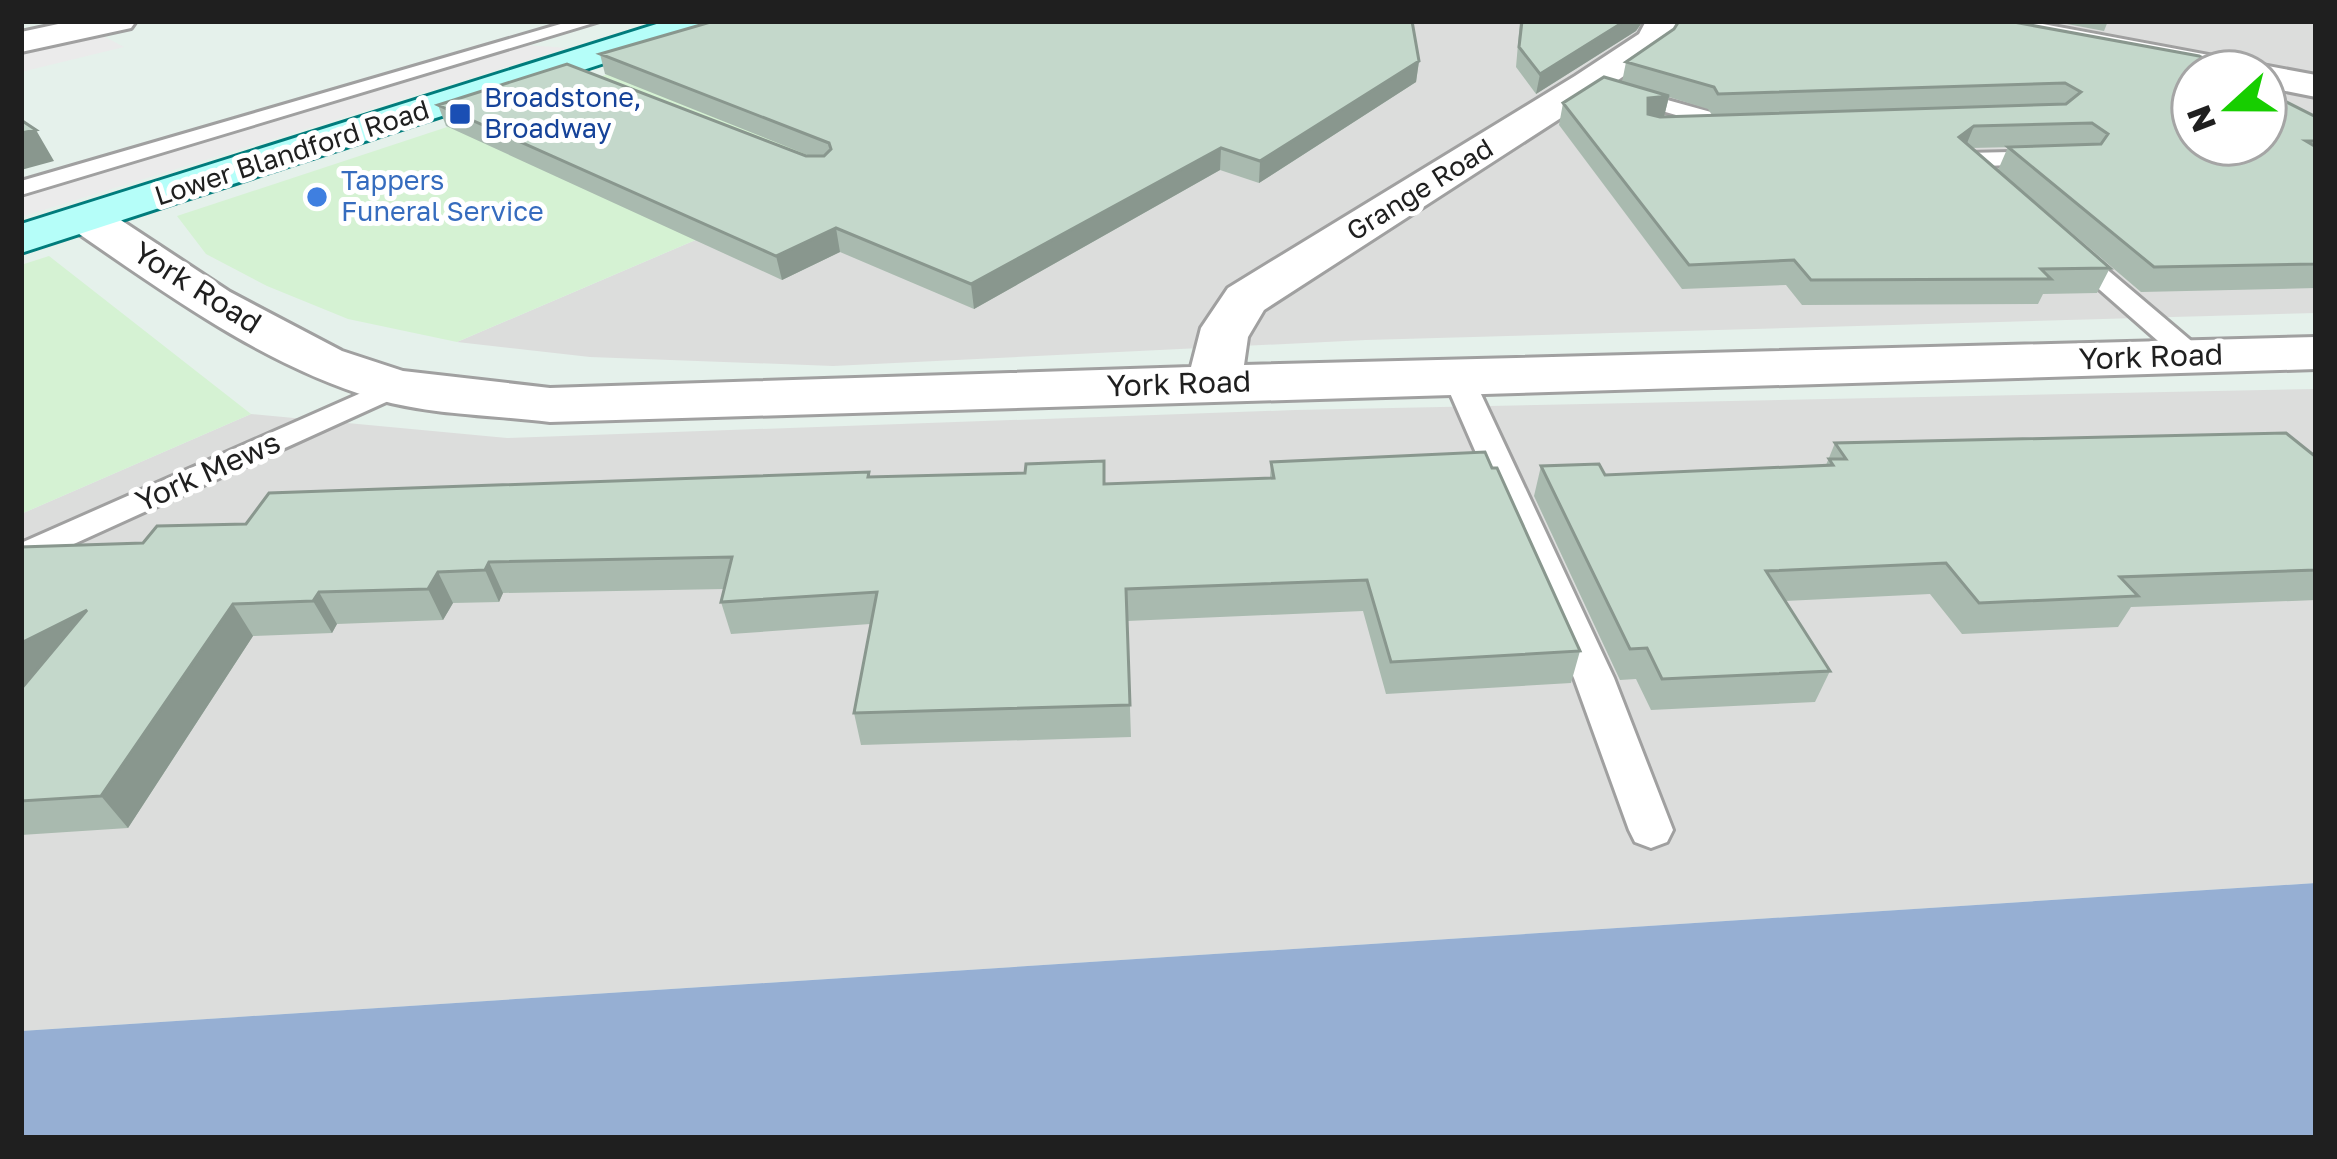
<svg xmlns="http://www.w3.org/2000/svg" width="2337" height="1159" viewBox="0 0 2337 1159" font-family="'Golos Text',sans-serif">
  <rect width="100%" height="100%" fill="#e5f1eb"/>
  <!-- residential -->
  <path fill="#dcdddc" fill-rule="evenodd" d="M1199 21H2316V313L1366 340 833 366 590 357 457 342 1203 23ZM2193 72H2265V144H2193Z
    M2316 389V883L21 1031V514L251 414 507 438 1295 410Z"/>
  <!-- commercial -->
  <path fill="#d5f2d3" d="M769 21 1205 22 457 342 348 319 267 286 206 254 177 216Z
    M49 256 251 414 21 514V265Z"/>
  <!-- forest -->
  <path fill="#96afd3" d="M2316 883V1138H21V1031Z"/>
  <!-- parking -->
  <path fill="#ebebeb" d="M92 30 124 47 21 72V45Z
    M527 45 567 48 21 217V197Z"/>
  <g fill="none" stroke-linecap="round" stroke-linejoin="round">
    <defs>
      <path id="lane" d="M571 21H600L21 195V181Z
        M1620 87 1740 120 1743 125 1732 131 1613 97 1610 93Z
        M2051 151 2062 158 2059 163 1986 166 1997 178 1985 185 1954 160 1965 153Z
        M2068 241 2077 244 2202 350 2206 356 2202 362H2182L2059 254 2055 249 2059 244Z
        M1458 368 1473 377 1614 678 1673 830 1667 842 1651 848 1635 842 1629 830 1574 678 1443 377Z
        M395 378 406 381 410 387 406 393 21 568V543Z"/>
      <path id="street" d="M72 21H136L131 28 21 52V32Z
        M1646 21H1680L1665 47 1601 92 1264 310 1248 337 1244 365 2316 337V369L550 422C494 415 431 415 376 399 263 365 168 295 72 229L66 219 72 209 88 206 104 209 230 292 342 351 403 371 550 388 1191 367 1201 328 1228 288 1575 76 1639 34Z
        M1956 21H2027L2316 75V97L2265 87V72L2193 73 1973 31Z"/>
      <path id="secondary" d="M666 21H717L712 28 21 253V224Z"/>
    </defs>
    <!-- lane casing -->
    <use href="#lane" stroke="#a0a0a0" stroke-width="6"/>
    <!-- street casing -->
    <use href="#street" stroke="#a0a0a0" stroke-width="6"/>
    <!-- secondary casing -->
    <use href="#secondary" stroke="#007c7c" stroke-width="6"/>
    <!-- lane -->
    <use href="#lane" fill="#fff" fill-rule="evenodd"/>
    <!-- street -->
    <use href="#street" fill="#fff" fill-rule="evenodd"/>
    <!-- secondary -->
    <use href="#secondary" fill="#b5fef9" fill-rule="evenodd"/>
  </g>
  <!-- wall -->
  <path fill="#a9baaf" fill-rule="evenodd" d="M1520 21H1643L1636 31 1536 94 1516 67Z
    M2051 21H2108L2104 31Z
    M1674 29 2316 117V288L2141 292 1998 170 2008 147H2014L1971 148 2110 268 2097 293 2043 294 2038 304 1802 305 1786 285 1682 289 1559 125 1563 103 1622 82 1626 62ZM1669 97 1708 109 1712 115 1664 116Z
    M600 54 1419 61 1416 82 1259 183 1220 170 974 309 840 252 782 280 446 126 438 105 810 156 605 74Z
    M1835 443 2316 457V600L2131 607 2118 627 1962 634 1930 594 1785 601 1830 671 1815 702 1651 710 1636 679 1620 680 1534 496 1541 466 1605 475 1826 465Z
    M1271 462 1580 651 1571 683 1386 694 1363 611 1127 621 1131 737 861 745 854 713 870 624 731 634 721 602 724 589 503 593 499 602 453 603 443 620 337 624 332 633 253 636 128 828 21 835V689L143 543 246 524 869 472 870 477 1105 484 1270 478Z"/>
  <!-- shaded-wall -->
  <path fill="#89978e" d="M1625 21H1643L1636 31 1536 94 1540 74Z
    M1419 61 1416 82 1259 183 1260 161Z
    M1669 96 1664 117 1643 120 1648 98Z
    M1974 126 1965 148 1959 137Z
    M36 130 54 161 21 170V133Z
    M1221 148 1220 170 974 309 971 284Z
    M836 228 840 252 782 280 776 256Z
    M489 562 503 593 499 602 485 570Z
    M438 572 453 603 443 620 428 589Z
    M319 592 337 624 332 633 313 601Z
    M233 604 253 636 128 828 101 796Z
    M87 610 21 688V643Z"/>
  <!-- building -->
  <path fill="#c4d8cb" stroke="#89978e" stroke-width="3" d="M714 21H1412L1419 61 1260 161 1221 148 971 284 836 228 776 256 438 105 567 64 806 156H824L831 149 829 143 600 54Z
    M1522 21H1625L1540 74 1519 47Z
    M1679 21H2008L2199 56 2229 72H2193V144H2265V91L2316 117V141H2306L2316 147V264L2154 267 2008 147 2101 144 2108 134 2092 123 1974 126 1959 137 2110 268 2041 269 2051 279 1811 280 1794 260 1689 265 1563 103 1604 77 1669 96 1648 98V114L1660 117 2066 104 2081 92 2065 83 1718 94 1714 87 1626 62 1674 29Z
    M21 120 36 130 21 133Z
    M2286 433 2316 457V570L2120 577 2138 596 1979 603 1946 563 1766 571 1830 671 1662 679 1647 648 1630 649 1541 466 1599 464 1605 475 1833 465 1829 459H1846L1835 443Z
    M1485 452 1492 468H1497L1580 651 1391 662 1367 580 1126 589 1130 705 854 713 877 592 721 602 732 557 489 562 485 570 438 572 428 589 319 592 313 601 233 604 101 796 21 801V689L87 610 21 643V547L143 543 157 526 246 524 269 493 869 472 868 477 1025 473 1026 464 1104 461V484L1274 478 1271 462Z"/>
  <!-- markers -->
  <rect fill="#1a4fb4" stroke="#fff" stroke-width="4.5" x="448" y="102" width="24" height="24" rx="6"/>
  <circle fill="#3f7fe0" stroke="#fff" stroke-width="4.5" cx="317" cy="197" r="12"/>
  <g text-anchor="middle" stroke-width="10" stroke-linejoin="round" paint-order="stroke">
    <!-- far-transit labels -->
    <g font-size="27" fill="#164399" stroke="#fff" text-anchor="start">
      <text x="484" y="107">Broadstone,<tspan x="484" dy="31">Broadway</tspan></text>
    </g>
    <!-- far-street labels -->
    <g font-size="27" fill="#1f1f1f" stroke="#fff">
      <text transform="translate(292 153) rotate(-18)" y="9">Lower Blandford Road</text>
      <text transform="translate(1420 190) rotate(-32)" y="9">Grange Road</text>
    </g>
    <!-- far-shop labels -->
    <g font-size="27" fill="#366cbe" stroke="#fff" text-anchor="start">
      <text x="341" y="190">Tappers<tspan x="341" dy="31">Funeral Service</tspan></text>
    </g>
    <!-- street labels -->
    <g font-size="30" fill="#1f1f1f" stroke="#fff">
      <text transform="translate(197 288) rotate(32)" y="10">York Road</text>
      <text transform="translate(2151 357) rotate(-2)" y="10">York Road</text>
      <text transform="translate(1179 384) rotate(-2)" y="10">York Road</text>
      <text transform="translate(208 472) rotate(-24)" y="10">York Mews</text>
    </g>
  </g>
  <!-- border -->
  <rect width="2337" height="1159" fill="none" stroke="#1f1f1f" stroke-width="48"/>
  <!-- north arrow -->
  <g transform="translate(2229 108) rotate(249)"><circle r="57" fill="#ffffff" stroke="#a5a5a5" stroke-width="3"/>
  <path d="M0-9L21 45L0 30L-21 45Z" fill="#17ce00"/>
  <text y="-18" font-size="33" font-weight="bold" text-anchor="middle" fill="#1f1f1f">N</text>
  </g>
</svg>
